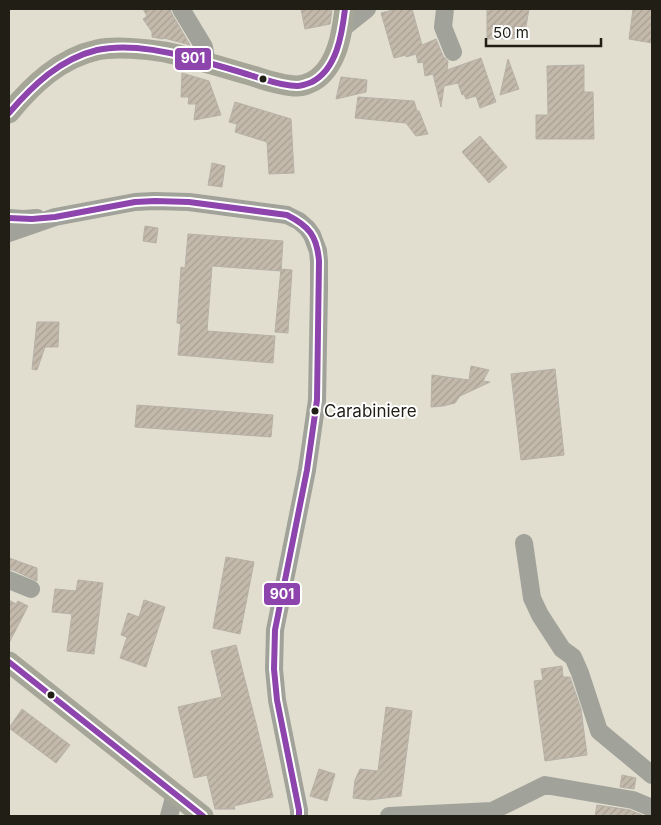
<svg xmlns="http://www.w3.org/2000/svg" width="661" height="825" font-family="Inter,sans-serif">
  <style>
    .building { fill: url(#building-hatch); stroke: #b6b1a7 }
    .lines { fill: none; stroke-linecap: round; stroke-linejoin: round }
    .minor { stroke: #a1a39a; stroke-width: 18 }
    .major { stroke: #a5a698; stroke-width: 21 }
    .bus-1-casing { stroke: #fff; stroke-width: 10 }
    .bus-1 { stroke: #8e44ad; stroke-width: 6 }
    .bus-dot { fill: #201e15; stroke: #fff; stroke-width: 2 }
    .labels { text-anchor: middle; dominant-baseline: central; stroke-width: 4; stroke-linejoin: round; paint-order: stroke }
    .bus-label { font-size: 17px; fill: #201e15; stroke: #fff; text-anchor: start }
    .line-badge { stroke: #fff; stroke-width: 2 }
    .badge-label { font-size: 14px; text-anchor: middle; font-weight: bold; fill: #fff }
  </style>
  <defs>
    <pattern id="building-hatch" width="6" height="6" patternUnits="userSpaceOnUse" patternTransform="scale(1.25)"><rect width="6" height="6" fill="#c4baac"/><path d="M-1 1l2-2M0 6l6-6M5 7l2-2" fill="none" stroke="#a89f93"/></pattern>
  </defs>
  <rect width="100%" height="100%" fill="#e1ddcf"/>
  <path class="building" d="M143 9H170L172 14 190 45 164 38 163 39 152 37V32L143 19 147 16Z
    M301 9H332L330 24 305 29Z
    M397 9H412L422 45 436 39 443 56 448 61 447 70 481 58 496 102 480 108 476 96 466 99 464 94 462 95 458 83 444 86 441 107 433 74 425 76 423 62 418 63 416 54 406 57V55L394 58 381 13Z
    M487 9H529L524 38 487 39Z
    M633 9H652V43L629 39Z
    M508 59 519 89 500 95Z
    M584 65V92H593L594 139H536V115H548L547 66Z
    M182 73 209 81 221 115 194 120 196 104H188L189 97H181Z
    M341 77 367 80 366 92 336 99Z
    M358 97 414 101 417 111H419L428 134 416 136 406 123 355 118Z
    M235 102 291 119 294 173 269 174 267 142 235 132 237 124 229 122Z
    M480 136 507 167 489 183 462 152Z
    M212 163 225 166 222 187 208 185Z
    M145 226 158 228 156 243 143 241Z
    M188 234 283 241 281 271 212 266 207 331 275 336 273 363 178 355 181 324 177 323 181 267 185 268Z
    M281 269 292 270 288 333 275 332Z
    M37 322H59L58 347H45L37 370 32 369Z
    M471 366 489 370 483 381 490 382 460 396 455 403 443 406 431 407 432 375 469 380Z
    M555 369 564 455 521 460 511 374Z
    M137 405 273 415 271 437 135 427Z
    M226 557 254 562 240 634 213 628Z
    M9 558 37 568V581L13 570H9Z
    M78 580 103 583 94 654 67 651 72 614 52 612 55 589 76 591Z
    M9 600 16 604 18 601 28 606 9 643Z
    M144 600 165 607 146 667 120 658 127 637 121 635 128 613 139 617Z
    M236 645 257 727 273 797 234 806 235 809H215L207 775 194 778 178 707 222 697 211 651Z
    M562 666 563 677H570L581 709 587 755 545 761 534 681 543 680 541 669Z
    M386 707 412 711 401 796 369 800 353 798 355 780 360 769 378 771Z
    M22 709 70 745 56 763 9 728Z
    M319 769 335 774 327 801 310 796Z
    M622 775 636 778 634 789 620 787Z
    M597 805 630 810 644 816H595Z"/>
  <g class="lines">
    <path class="minor" d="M181 9 204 47 207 64
      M445 9 443 27 453 52
      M343 28 367 9
      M9 218 23 219 37 218
      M9 233 55 217 135 202 154 201 189 202 287 215 299 221 307 228 312 235 318 251 319 261V290L317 400 307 470 275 630 274 669 277 700 299 810V816
      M524 543 532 598 540 615 562 649 573 657 580 673 599 731 652 775
      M9 580 31 589
      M169 816 175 794
      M389 816 492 811 545 785 633 800 652 808"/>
    <path class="major" d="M9 113C32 85 60 58 97 50 114 46 147 49 165 52 194 58 224 68 253 76 265 80 284 86 297 86 304 86 313 82 318 78 338 62 342 32 345 9
      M9 662 203 816"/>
    <g class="bus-1-casing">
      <path id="bus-1" d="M9 113C33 85 60 59 97 50 124 44 160 50 187 57 209 63 231 69 253 76 267 80 282 86 297 86 302 86 307 84 312 82 337 69 342 34 345 9
        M9 218 32 219 55 217 135 202 155 201 189 202 287 215C309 226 317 236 319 261L317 400 307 470 275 630 274 669 277 700 299 810V816
        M9 662 203 816"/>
    </g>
    <use href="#bus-1" class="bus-1"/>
  </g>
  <g class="bus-dot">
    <circle cx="263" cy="79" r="4.5"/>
    <circle cx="315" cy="411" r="4.5"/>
    <circle cx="51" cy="695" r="4.5"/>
  </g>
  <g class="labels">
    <g class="bus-label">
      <text x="324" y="411">Carabiniere</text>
    </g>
  </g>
  <g class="line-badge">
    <rect x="174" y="47" width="38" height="24" rx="5" fill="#8e44ad"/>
    <rect x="263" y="582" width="38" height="24" rx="5" fill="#8e44ad"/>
  </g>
  <g class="badge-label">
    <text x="193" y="63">901</text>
    <text x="282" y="599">901</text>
  </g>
  <rect width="661" height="825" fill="none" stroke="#201e15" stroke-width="20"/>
  <path d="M486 38v8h115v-8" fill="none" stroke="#201e15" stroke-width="2.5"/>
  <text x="493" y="38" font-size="15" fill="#201e15" stroke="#ffffff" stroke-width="4" paint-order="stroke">50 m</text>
</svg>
